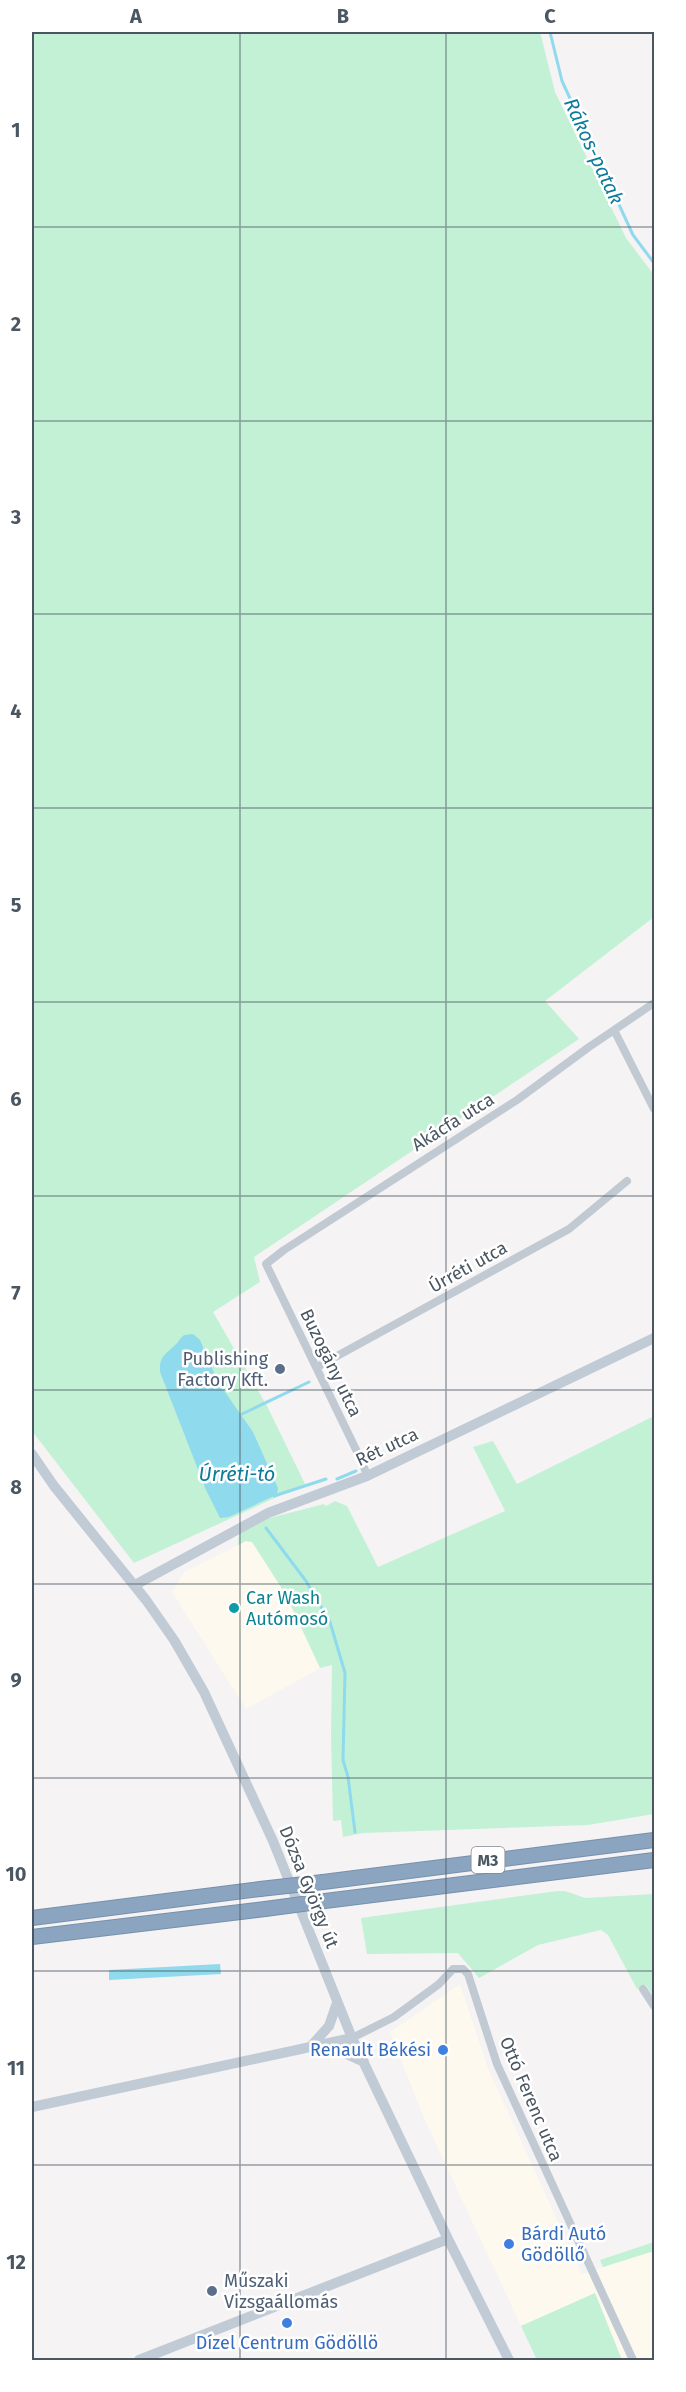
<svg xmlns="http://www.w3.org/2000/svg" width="686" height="2392" font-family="'Fira Sans',sans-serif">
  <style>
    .commercial { fill: #fdf9ef }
    .green { fill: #c3f1d5 }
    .water { fill: #90daee }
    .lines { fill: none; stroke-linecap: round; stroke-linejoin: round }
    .stream { stroke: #90daee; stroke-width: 3 }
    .highway-casing { stroke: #7690ad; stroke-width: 16 }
    .street { stroke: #c1cad2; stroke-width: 8 }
    .secondary { stroke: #c1cbd6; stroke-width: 10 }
    .highway { stroke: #8ba5c1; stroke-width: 14 }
    .highway-bridge-casing { stroke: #7690ad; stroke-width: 16; stroke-linecap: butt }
    .highway-bridge { stroke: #8ba5c1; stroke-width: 14 }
    .grid { fill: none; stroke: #4a5661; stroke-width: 1.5; stroke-opacity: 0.55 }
    .service-dot { fill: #5c6f8a; stroke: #fff; stroke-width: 2 }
    .culture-dot { fill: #0f9aa8; stroke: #fff; stroke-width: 2 }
    .shop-dot { fill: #3f7fe0; stroke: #fff; stroke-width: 2 }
    .labels { text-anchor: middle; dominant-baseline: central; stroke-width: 5; stroke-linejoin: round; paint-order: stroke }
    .shield { fill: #fff; stroke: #808990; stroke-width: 1.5 }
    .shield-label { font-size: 16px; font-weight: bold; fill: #4a5661 }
    .street-label { font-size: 18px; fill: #4a5661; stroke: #fff }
    .service-label { font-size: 18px; fill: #4e5e75; stroke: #fff; text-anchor: end }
    .culture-label { font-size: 18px; fill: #0d838f; stroke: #fff; text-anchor: start }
    .shop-label { font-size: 18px; fill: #366cbe; stroke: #fff; text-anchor: end }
    .water-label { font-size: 20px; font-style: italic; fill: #0c7c9b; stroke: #fff }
    .neatline { fill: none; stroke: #4a5661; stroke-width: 2 }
    .grid-label { font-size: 20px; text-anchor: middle; font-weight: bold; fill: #4a5661 }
  </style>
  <rect width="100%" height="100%" fill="#f5f3f3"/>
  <path class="commercial" d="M246 1541 252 1542 286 1595 320 1668 246 1709 172 1592 184 1572Z
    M460 1984 489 2071 582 2274 654 2251V2360H622L595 2293 521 2326 424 2118 390 2032Z"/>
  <path class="green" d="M32 32H540L555 92 626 238 654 275V917L545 1001 579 1039 254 1257 260 1282 213 1312 267 1406 306 1486 292 1490 134 1563 32 1431Z
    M654 1416V1814L588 1825 363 1833 343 1837 341 1820 333 1821 331 1735 332 1665 320 1668 286 1595 252 1542 246 1541 238 1545 239 1534 266 1519 324 1504 326 1506 335 1501 347 1506 378 1567 505 1511 473 1447 493 1441 517 1484Z
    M557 1891H565L585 1898 654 1894V1998L646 1985 637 1989 608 1935 601 1930 538 1945 479 1978 458 1953 367 1954 361 1918Z
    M654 2242V2251L603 2267 600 2260Z
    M595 2293 622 2360H537L521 2326Z"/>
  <path class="water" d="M193 1334 200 1340 218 1382 253 1432 278 1488 277 1494 274 1496 229 1517 220 1518 206 1490 160 1372C159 1358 164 1355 174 1346 178 1343 180 1338 184 1335Z
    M220 1964 221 1974 109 1980V1970Z"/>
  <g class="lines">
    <path class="stream" d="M550 32 562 81 633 235 654 263
      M242 1414 309 1382
      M337 1479 356 1471
      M274 1496 326 1479
      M266 1528 306 1581 330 1622 345 1673 343 1760 348 1777 355 1832"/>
    <g class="highway-casing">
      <path id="highway" d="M323 1882 654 1840
        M325 1901 654 1860
        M32 1918 260 1889
        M32 1937 265 1909"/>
    </g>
    <path class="street" d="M615 1032 654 1109
      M317 1367 569 1229 627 1181
      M367 1476 363 1464 266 1264 284 1250 517 1100 589 1047 654 1003
      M643 1989 654 2006
      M352 2038 394 2017 439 1984 453 1969H463L468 1974 497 2064 633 2360"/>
    <path class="secondary" d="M32 1454 54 1486 146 1600 174 1640 204 1692 273 1841 352 2038 448 2239 509 2360
      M135 1585 268 1513 367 1476 654 1338
      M312 2045 329 2026 337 2003
      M318 2046 340 2051 364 2062
      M32 2107 352 2038
      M139 2360 448 2239"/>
    <use href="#highway" class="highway"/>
    <g class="highway-bridge-casing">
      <path id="highway-bridge" d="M260 1889 323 1882
        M265 1909 325 1901"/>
    </g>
    <use href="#highway-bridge" class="highway-bridge"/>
  </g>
  <path class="grid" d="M240 32V2360M446 32V2360M32 227H654M32 421H654M32 614H654M32 808H654M32 1002H654M32 1196H654M32 1390H654M32 1584H654M32 1778H654M32 1971H654M32 2165H654"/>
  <g class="service-dot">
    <circle cx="280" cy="1369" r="6"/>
    <circle cx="212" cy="2291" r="6"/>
  </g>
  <circle class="culture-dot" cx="234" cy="1608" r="6"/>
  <g class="shop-dot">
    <circle cx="443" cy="2050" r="6"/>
    <circle cx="509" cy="2244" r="6"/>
    <circle cx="287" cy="2323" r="6"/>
  </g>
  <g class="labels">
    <rect class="shield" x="471.5" y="1847" width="33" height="26" rx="4.5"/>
    <g class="shield-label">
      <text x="488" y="1860">M3</text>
    </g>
    <g class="street-label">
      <text transform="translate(453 1122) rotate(-32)">Akácfa utca</text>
      <text transform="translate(468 1267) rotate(-29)">Úrréti utca</text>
      <text transform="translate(331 1363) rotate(64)">Buzogány utca</text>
      <text transform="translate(387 1447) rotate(-25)">Rét utca</text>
      <text transform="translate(309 1887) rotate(68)">Dózsa György út</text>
      <text transform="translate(531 2099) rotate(67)">Ottó Ferenc utca</text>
    </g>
    <g class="service-label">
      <text x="268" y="1359">Publishing<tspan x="268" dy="21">Factory Kft.</tspan></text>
      <text x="224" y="2281" text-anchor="start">Műszaki<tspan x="224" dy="21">Vizsgaállomás</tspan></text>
    </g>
    <g class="culture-label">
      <text x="246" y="1598">Car Wash<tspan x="246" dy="21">Autómosó</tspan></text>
    </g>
    <g class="shop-label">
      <text x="431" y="2050">Renault Békési</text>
      <text x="521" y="2234" text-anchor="start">Bárdi Autó<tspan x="521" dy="21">Gödöllő</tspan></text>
      <text x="287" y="2343" text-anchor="middle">Dízel Centrum Gödöllö</text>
    </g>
    <g class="water-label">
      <text transform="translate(594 151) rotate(65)">Rákos-patak</text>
      <text x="237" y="1474">Úrréti-tó</text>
    </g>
  </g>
  <rect width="686" height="2392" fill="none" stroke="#ffffff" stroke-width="66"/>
  <rect x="33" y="33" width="620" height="2326" class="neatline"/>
  <g class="grid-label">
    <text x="136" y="23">A</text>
    <text x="343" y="23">B</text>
    <text x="550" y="23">C</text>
    <text x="16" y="137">1</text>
    <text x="16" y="331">2</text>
    <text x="16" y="524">3</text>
    <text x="16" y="718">4</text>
    <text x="16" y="912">5</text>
    <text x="16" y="1106">6</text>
    <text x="16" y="1300">7</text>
    <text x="16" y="1494">8</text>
    <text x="16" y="1687">9</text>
    <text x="16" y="1881">10</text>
    <text x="16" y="2075">11</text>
    <text x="16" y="2269">12</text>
  </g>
</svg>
